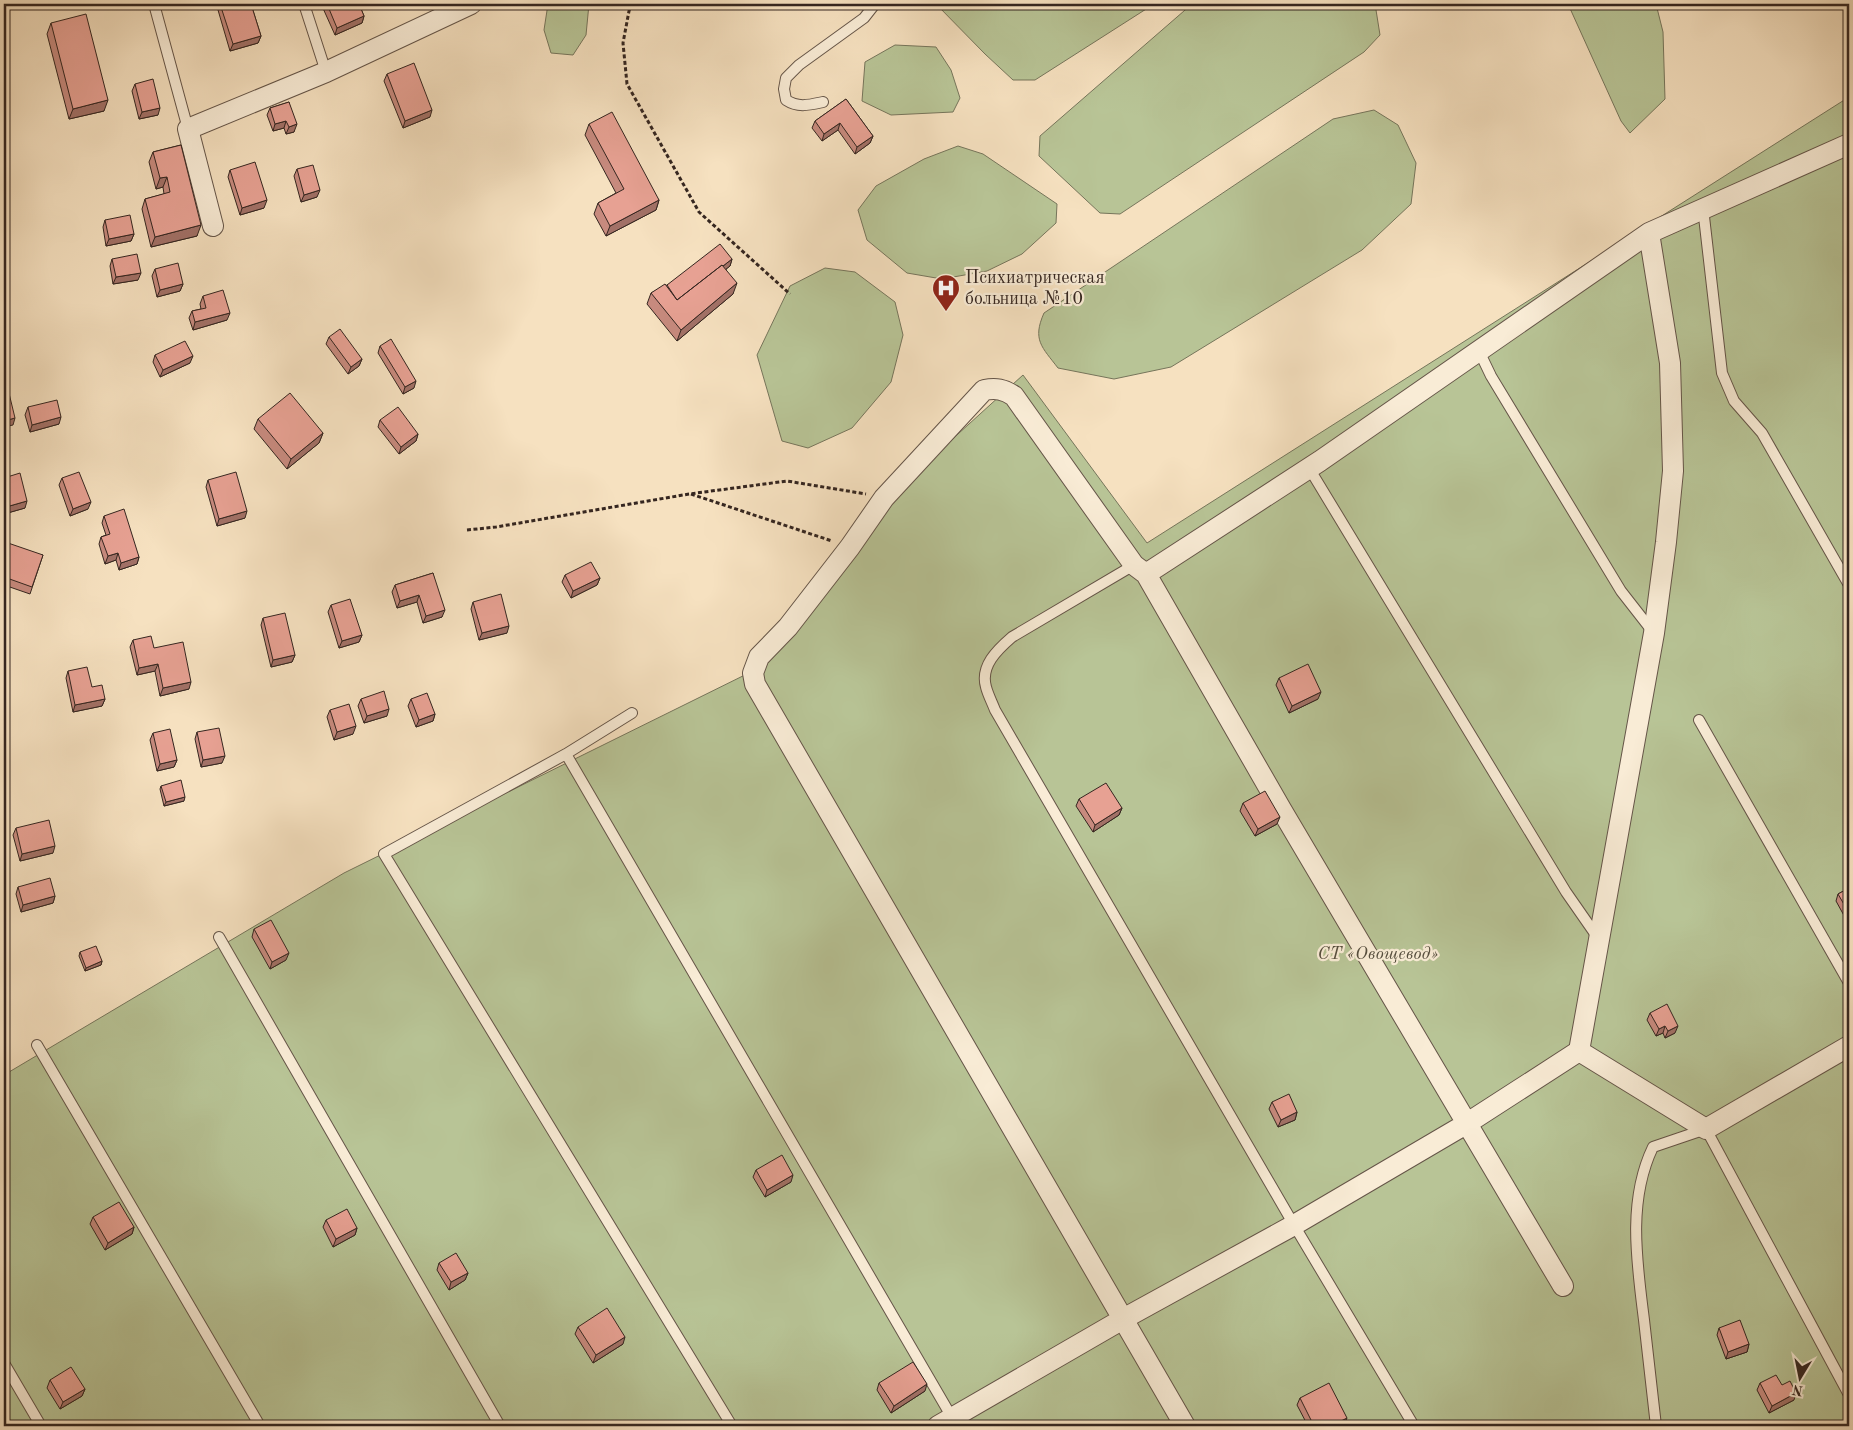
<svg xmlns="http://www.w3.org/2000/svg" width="1853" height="1430" font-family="'Old Standard TT',serif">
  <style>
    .green { fill: #b8c496; stroke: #76755b }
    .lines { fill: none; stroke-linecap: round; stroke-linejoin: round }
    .service-casing { stroke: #655548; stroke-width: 12 }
    .minor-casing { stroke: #655548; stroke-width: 22 }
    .path { stroke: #352620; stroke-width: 3; stroke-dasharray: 4 2.5; stroke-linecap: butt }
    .service { stroke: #f9ecd6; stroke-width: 10 }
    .minor { stroke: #f9ecd6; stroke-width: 20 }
    .wall { fill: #c78a7e; stroke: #352620 }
    .shaded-wall { fill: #a27167; stroke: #352620 }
    .building { fill: #e7a193; stroke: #352620 }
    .labels { text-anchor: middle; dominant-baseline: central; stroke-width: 4.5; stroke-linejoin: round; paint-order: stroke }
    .poi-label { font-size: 18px; fill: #352620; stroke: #f9ecd6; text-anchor: start }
    .park-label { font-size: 18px; font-style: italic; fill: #564e3e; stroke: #f9ecd6 }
  </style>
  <rect width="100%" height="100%" fill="#f6e1c0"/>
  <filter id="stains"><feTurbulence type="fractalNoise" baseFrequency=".004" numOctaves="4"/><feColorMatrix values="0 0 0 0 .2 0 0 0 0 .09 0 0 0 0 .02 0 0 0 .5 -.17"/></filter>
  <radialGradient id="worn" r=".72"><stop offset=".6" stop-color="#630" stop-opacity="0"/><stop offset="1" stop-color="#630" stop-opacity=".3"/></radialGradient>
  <path class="green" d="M548 4H589L586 35 573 55 551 53 544 30Z
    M936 4H1154L1035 80H1013L985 54Z
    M1192 4H1372L1376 10 1380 35 1364 52 1120 214 1100 213 1039 156 1040 136Z
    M1568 4H1656L1663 32 1665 99 1630 133 1621 121Z
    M895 45 936 47 951 70 960 98 953 112 891 115 862 101 865 62Z
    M1849 97V1426H4V1075L344 873 761 667 904 483 1023 375 1147 543Z
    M1374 110 1398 125 1416 163 1411 204 1362 250 1171 367 1114 379 1058 368C1042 347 1032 340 1044 313L1333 119Z
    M958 146 983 154 1057 204 1056 223 1022 254 987 271 942 279 907 273 867 240 858 210 876 186 924 159Z
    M825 268 855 272 895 302 903 335 891 382 852 428 808 448 782 441 757 355 790 286Z"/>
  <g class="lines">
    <g class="service-casing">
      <path id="service" d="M154 4 188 129
        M304 4 326 72
        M823 102C809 105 798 108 786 100L784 89 786 78 799 65 864 18 875 4
        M1703 208 1722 373 1734 401 1762 433 1849 585
        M1479 351 1491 376 1621 591 1653 632
        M1309 468 1566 892 1598 938
        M1134 565 1012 637C997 650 980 666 986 687 988 695 992 702 995 710L1294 1225 1414 1426
        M632 713 566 754 384 854 732 1426
        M1699 720 1849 983
        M566 754 954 1421
        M219 937 500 1426
        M37 1045 260 1426
        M4 1363 41 1426
        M1656 1426C1652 1391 1648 1355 1644 1320 1637 1263 1627 1201 1653 1147L1706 1129 1849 1395"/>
    </g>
    <g class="minor-casing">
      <path id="minor" d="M213 226 188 129 326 72 471 4
        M1146 574 1320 461 1649 233 1849 144
        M1579 1051 1654 633 1666 542 1673 471 1670 363 1649 233
        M938 1426 1123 1319 1294 1225 1466 1124 1579 1051 1706 1129 1849 1046
        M1185 1426 755 684 753 673 759 657 788 627 850 547 884 498 984 390C996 388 1004 389 1014 396L1134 565 1146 574 1281 809 1563 1286"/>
    </g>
    <path class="path" d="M633 4 629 11 623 43 627 84 699 212 790 294
      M691 494 832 541
      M467 530 496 527 689 494 787 481 866 494"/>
    <use href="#service" class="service"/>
    <use href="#minor" class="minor"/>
  </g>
  <path class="wall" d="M220 4H251L261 36 258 43 230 51 218 10Z
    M323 4H359L364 16 362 23 335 35 322 6Z
    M51 23 104 111 69 119 47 34Z
    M387 74 430 117 403 128 384 81Z
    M135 84 158 115 139 119 132 91Z
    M846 99 873 136 870 143 855 154 838 130 822 141 812 128 815 121Z
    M289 102 294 132 286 134 284 128 273 131 267 115 270 108Z
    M589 124 659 200 656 210 606 236 594 214 598 203 616 193 585 135Z
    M181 145 197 236 151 247 142 209 145 199 164 194 163 187 156 189 149 162 153 152Z
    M297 169 317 197 301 202 294 176Z
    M230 170 264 208 240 215 228 177Z
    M105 220 134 234 131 241 106 246 103 227Z
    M112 259 138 280 113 284 110 266Z
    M732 259 730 266 726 269 733 294 677 341 647 304 651 293 667 285Z
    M155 269 183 284 180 291 157 297 152 276Z
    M203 296 227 320 193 330 189 318 192 311 201 309 200 304Z
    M329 337 362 359 359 366 348 374 326 344Z
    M380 346 414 388 403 394 378 353Z
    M155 355 190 363 160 377 153 362Z
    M28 407 59 424 30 432 25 415Z
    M258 419 323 433 319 443 287 469 254 429Z
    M380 420 418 434 416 441 399 454 378 427Z
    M4 478 25 508 4 514Z
    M62 478 88 509 70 516 59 485Z
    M208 480 245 518 217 526 206 487Z
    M104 516 139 557 137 564 119 570 116 560 105 564 99 544 101 537 106 535 102 523Z
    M4 555H43L30 594 4 585Z
    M433 573 442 617 423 623 417 602 397 608 392 592 395 585Z
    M565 575 600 578 597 585 571 598 562 582Z
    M473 602 507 633 479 640 471 609Z
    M331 605 362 635 359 642 339 648 328 612Z
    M263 618 295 655 292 662 271 667 261 625Z
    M133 640 154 648 189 689 160 696 155 671 137 675 130 647Z
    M68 671 92 687 105 699 102 706 73 712 66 678Z
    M1279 678 1318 699 1289 713 1276 685Z
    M361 699 387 716 364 723 358 706Z
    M411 699 435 714 433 721 416 727 408 706Z
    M330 710 353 734 334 740 327 717Z
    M197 732 222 763 201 767 195 739Z
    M153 733 177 760 174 767 157 771 150 740Z
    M161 786 184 801 164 806 160 789Z
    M1079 799 1122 808 1119 815 1093 832 1076 806Z
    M1243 803 1277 824 1255 836 1240 811Z
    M16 828 53 853 20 861 13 835Z
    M18 887 55 896 53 903 21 912 16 894Z
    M1849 888V920L1847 921 1836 901 1838 894Z
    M254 929 286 960 270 969 252 937Z
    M80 952 102 961 101 965 85 971 79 956Z
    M1650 1013 1675 1033 1665 1038 1663 1033 1656 1036 1647 1020Z
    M1272 1102 1297 1112 1295 1120 1278 1127 1269 1109Z
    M1849 1151V1162L1847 1158Z
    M756 1170 791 1182 765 1197 753 1177Z
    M93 1217 134 1227 132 1234 105 1250 90 1224Z
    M326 1220 357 1228 355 1235 333 1247 323 1227Z
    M439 1263 468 1273 465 1280 449 1290 437 1270Z
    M578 1327 623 1344 593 1363 575 1334Z
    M1719 1328 1749 1344 1747 1352 1726 1359 1717 1335Z
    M50 1380 85 1389 82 1396 60 1409 47 1388Z
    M879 1383 925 1391 891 1413 877 1390Z
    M1760 1383 1794 1400 1769 1413 1757 1390Z
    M1300 1398 1344 1425 1342 1426H1308L1297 1405Z"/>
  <path class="shaded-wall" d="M364 16 362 23 335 35 337 28Z
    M261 36 258 43 230 51 233 44Z
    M108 100 104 111 69 119 73 109Z
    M160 108 158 115 139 119 142 112Z
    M432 110 430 117 403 128 405 121Z
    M286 121 284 128 273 131 275 124Z
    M840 123 838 130 822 141 824 134Z
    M297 124 294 132 286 134 289 127Z
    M873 136 870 143 855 154 857 147Z
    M167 177 163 187 156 189 160 178Z
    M320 190 317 197 301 202 304 195Z
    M267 200 264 208 240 215 242 208Z
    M659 200 656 210 606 236 610 226Z
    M201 225 197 236 151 247 155 237Z
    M134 234 131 241 106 246 109 239Z
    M732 259 730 266 674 310 676 303Z
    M141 273 138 280 113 284 116 277Z
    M737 283 733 294 677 341 681 330Z
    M183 284 180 291 157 297 160 290Z
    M230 313 227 320 193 330 195 322Z
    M193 356 190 363 160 377 163 370Z
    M362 359 359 366 348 374 351 367Z
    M416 381 414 388 403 394 405 387Z
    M61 417 59 424 30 432 32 425Z
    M15 418 13 425 4 427V421Z
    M323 433 319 443 287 469 291 459Z
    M418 434 416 441 399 454 401 447Z
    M27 501 25 508 4 514 6 507Z
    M91 502 88 509 70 516 73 509Z
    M247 511 245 518 217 526 219 519Z
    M118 553 116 560 105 564 108 556Z
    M139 557 137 564 119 570 121 563Z
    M600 578 597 585 571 598 573 591Z
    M419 595 417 602 397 608 400 601Z
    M445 610 442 617 423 623 426 616Z
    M509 626 507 633 479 640 482 633Z
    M362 635 359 642 339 648 342 641Z
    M295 655 292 662 271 667 273 660Z
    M158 664 155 671 137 675 139 668Z
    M191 682 189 689 160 696 163 688Z
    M1321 692 1318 699 1289 713 1292 706Z
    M105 699 102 706 73 712 75 705Z
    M389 709 387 716 364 723 367 716Z
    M435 714 433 721 416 727 419 720Z
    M356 726 353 734 334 740 337 732Z
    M225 756 222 763 201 767 203 760Z
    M177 760 174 767 157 771 160 764Z
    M185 797 184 801 164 806 166 802Z
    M1122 808 1119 815 1093 832 1095 825Z
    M1280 817 1277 824 1255 836 1258 829Z
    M55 846 53 853 20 861 22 854Z
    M55 896 53 903 21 912 23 905Z
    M289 953 286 960 270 969 272 962Z
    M102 961 101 965 85 971 86 968Z
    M1665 1026 1663 1033 1656 1036 1659 1029Z
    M1678 1026 1675 1033 1665 1038 1668 1031Z
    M1297 1112 1295 1120 1278 1127 1281 1120Z
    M793 1175 791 1182 765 1197 767 1190Z
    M134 1227 132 1234 105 1250 108 1243Z
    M357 1228 355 1235 333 1247 336 1239Z
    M468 1273 465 1280 449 1290 451 1282Z
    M625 1337 623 1344 593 1363 596 1355Z
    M1749 1344 1747 1352 1726 1359 1728 1352Z
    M927 1384 925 1391 891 1413 894 1406Z
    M85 1389 82 1396 60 1409 63 1402Z
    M1796 1393 1794 1400 1769 1413 1772 1406Z
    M1347 1418 1344 1425 1342 1426H1331Z"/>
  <path class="building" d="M220 4H251L261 36 233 44Z
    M327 4H359L364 16 337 28Z
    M86 14 108 100 73 109 51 23Z
    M414 63 432 110 405 121 387 74Z
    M153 79 160 108 142 112 135 84Z
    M846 99 873 136 857 147 840 123 824 134 815 121Z
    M289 102 297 124 289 127 286 121 275 124 270 108Z
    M612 112 659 200 610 226 598 203 624 189 589 124Z
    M181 145 201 225 155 237 145 199 170 192 167 177 160 178 153 152Z
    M255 162 267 200 242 208 230 170Z
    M313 165 320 190 304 195 297 169Z
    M130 215 134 234 109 239 105 220Z
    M720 244 732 259 723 266 722 265 677 300 667 285Z
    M137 254 141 273 116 277 112 259Z
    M178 263 183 284 160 290 155 269Z
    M722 265 737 283 681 330 651 293 665 284 677 300Z
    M223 290 230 313 195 322 192 311 206 308 203 296Z
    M340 329 362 359 351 367 329 337Z
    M391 339 416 381 405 387 380 346Z
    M185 341 193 356 163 370 155 355Z
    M7 385 15 418 4 421V386Z
    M290 393 323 433 291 459 258 419Z
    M57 400 61 417 32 425 28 407Z
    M398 407 418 434 401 447 380 420Z
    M79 472 91 502 73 509 62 478Z
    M236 472 247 511 219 519 208 480Z
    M20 473 27 501 6 507 4 500V478Z
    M124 509 139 557 121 563 118 553 108 556 101 537 110 534 104 516Z
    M8 543 43 555 32 587 4 577V556Z
    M591 562 600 578 573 591 565 575Z
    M433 573 445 610 426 616 419 595 400 601 395 585Z
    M501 594 509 626 482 633 473 602Z
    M350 599 362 635 342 641 331 605Z
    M285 613 295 655 273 660 263 618Z
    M151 636 154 648 183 642 191 682 163 688 158 664 139 668 133 640Z
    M1308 664 1321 692 1292 706 1279 678Z
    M87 667 92 687 102 685 105 699 75 705 68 671Z
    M384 691 389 709 367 716 361 699Z
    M427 693 435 714 419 720 411 699Z
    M349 704 356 726 337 732 330 710Z
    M219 728 225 756 203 760 197 732Z
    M170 729 177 760 160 764 153 733Z
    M181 780 185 797 166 802 161 786Z
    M1106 783 1122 808 1095 825 1079 799Z
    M1265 791 1280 817 1258 829 1243 803Z
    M49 820 55 846 22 854 16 828Z
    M50 878 55 896 23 905 18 887Z
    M1849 888V913L1838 894Z
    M271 920 289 953 272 962 254 929Z
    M96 946 102 961 86 968 80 952Z
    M1667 1004 1678 1026 1668 1031 1665 1026 1659 1029 1650 1013Z
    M1289 1094 1297 1112 1281 1120 1272 1102Z
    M782 1155 793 1175 767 1190 756 1170Z
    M119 1202 134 1227 108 1243 93 1217Z
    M347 1209 357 1228 336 1239 326 1220Z
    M456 1253 468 1273 451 1282 439 1263Z
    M607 1308 625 1337 596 1355 578 1327Z
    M1740 1320 1749 1344 1728 1352 1719 1328Z
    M913 1362 927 1384 894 1406 879 1383Z
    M71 1367 85 1389 63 1402 50 1380Z
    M1776 1375 1782 1385 1790 1381 1796 1393 1772 1406 1760 1383Z
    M1329 1383 1347 1418 1331 1426H1314L1300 1398Z"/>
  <defs>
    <g id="hospital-pin" transform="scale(1.4375)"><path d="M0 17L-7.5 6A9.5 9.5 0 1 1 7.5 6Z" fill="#8f2418" stroke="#f9ecd6"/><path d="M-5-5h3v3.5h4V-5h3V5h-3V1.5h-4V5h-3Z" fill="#fff"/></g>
  </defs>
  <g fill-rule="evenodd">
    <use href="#hospital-pin" x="946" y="288"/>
  </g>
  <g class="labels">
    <g class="poi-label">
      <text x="965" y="278">Психиатрическая<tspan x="965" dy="21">больница №10</tspan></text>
    </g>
    <g class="park-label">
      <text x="1378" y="954">СТ «Овощевод»</text>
    </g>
  </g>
  <rect width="1853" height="1430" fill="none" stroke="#f6e1c0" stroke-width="20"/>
  <rect x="5" y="5" width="1843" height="1420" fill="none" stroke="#352620" stroke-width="2.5"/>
  <rect x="10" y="10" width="1833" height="1410" fill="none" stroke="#352620"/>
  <g transform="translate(1800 1378) rotate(190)" stroke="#f9ecd6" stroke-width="4" paint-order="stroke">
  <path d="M0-4L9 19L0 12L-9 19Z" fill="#352620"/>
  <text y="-8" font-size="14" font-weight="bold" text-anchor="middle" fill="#352620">N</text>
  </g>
  <rect width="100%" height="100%" filter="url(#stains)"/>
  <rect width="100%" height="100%" fill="url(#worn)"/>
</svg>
